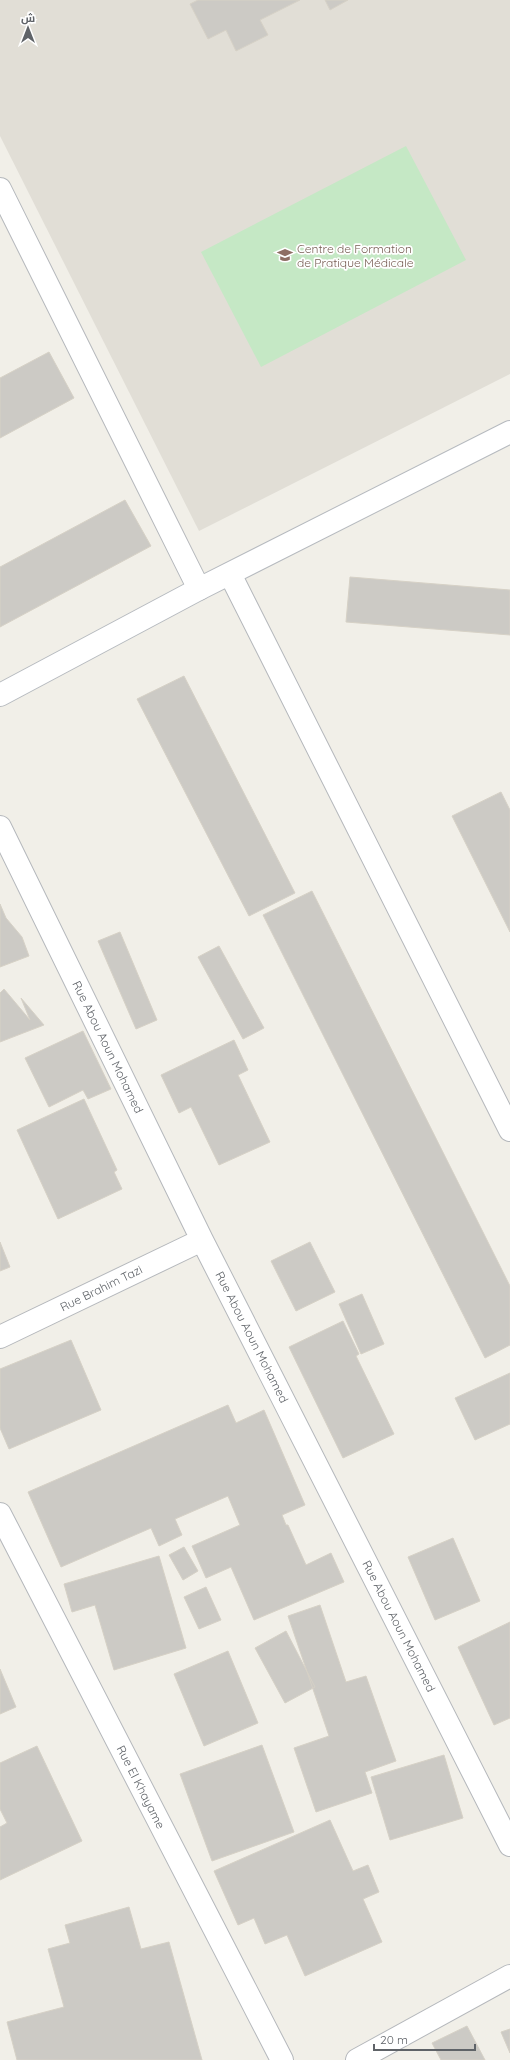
<svg xmlns="http://www.w3.org/2000/svg" width="510" height="2060" font-family="Quicksand,Cairo,sans-serif">
  <style>
    .education { fill: #e1ded6 }
    .garden { fill: #c5e8c5 }
    .building { fill: #cccac5; stroke: #d6d1c6 }
    .lines { fill: none; stroke-linecap: round; stroke-linejoin: round }
    .street-casing { stroke: #b5b8bc; stroke-width: 24 }
    .secondary-casing { stroke: #b6babf; stroke-width: 24 }
    .street { stroke: #fff; stroke-width: 22 }
    .secondary { stroke: #fff; stroke-width: 22 }
    .labels { text-anchor: middle; dominant-baseline: central; stroke-width: 3.5; stroke-linejoin: round; paint-order: stroke }
    .education-label { font-size: 12px; fill: #785e54; stroke: #fff; text-anchor: start }
    .street-label { font-size: 12px; fill: #5f6368; stroke: #fff }
  </style>
  <rect width="100%" height="100%" fill="#f1efe8"/>
  <path class="education" d="M0 0H510V374L199 531 0 136Z"/>
  <path class="garden" d="M406 146 466 260 261 367 201 252Z"/>
  <path class="building" d="M198 0H300L260 20 268 35 236 51 226 30 208 39 190 4Z
    M325 0H348L330 10Z
    M49 352 74 398 0 438V378Z
    M125 500 151 546 0 627V567Z
    M350 577 510 590V635L346 622Z
    M184 676 295 893 249 916 137 699Z
    M501 792 510 810V932L452 816Z
    M312 891 510 1286V1345L485 1358 263 915Z
    M0 904 6 918 22 937 29 956 0 967Z
    M120 932 157 1020 136 1029 98 941Z
    M219 946 264 1028 243 1039 198 957Z
    M4 989 30 1020 21 998 44 1025 0 1042V993Z
    M83 1031 111 1089 88 1099 83 1090 49 1107 25 1058Z
    M234 1040 248 1070 238 1075 270 1142 219 1165 191 1107 179 1113 161 1075Z
    M84 1099 117 1170 114 1172 122 1189 58 1219 17 1130Z
    M0 1242 10 1267 0 1271Z
    M310 1242 335 1292 296 1311 271 1261Z
    M362 1294 384 1344 361 1354 339 1304Z
    M343 1321 359 1354 356 1356 394 1434 343 1458 289 1347Z
    M71 1340 101 1410 9 1449 0 1428V1369Z
    M510 1373V1424L475 1440 455 1398Z
    M228 1405 236 1423 264 1410 305 1505 282 1515 286 1525H288L306 1565 331 1553 344 1582 254 1620 231 1567 206 1578 192 1546 240 1525 228 1496 175 1519 182 1535 159 1546 151 1528 61 1567 28 1492Z
    M453 1538 480 1601 435 1620 408 1557Z
    M184 1547 198 1571 183 1580 169 1555Z
    M159 1556 186 1648 114 1670 95 1605 72 1612 64 1584Z
    M206 1587 221 1620 199 1629 184 1597Z
    M320 1605 346 1682 366 1676 396 1761 365 1772 372 1793 316 1812 294 1748 329 1736 288 1616Z
    M510 1622V1718L494 1725 458 1647Z
    M286 1631 315 1687 285 1703 255 1648Z
    M228 1651 258 1723 204 1746 174 1674Z
    M0 1669 16 1707 0 1714Z
    M262 1745 294 1832 212 1861 180 1774Z
    M37 1746 82 1841 0 1880V1827L7 1823 0 1809V1763Z
    M444 1755 463 1818 390 1840 371 1777Z
    M330 1820 353 1871 368 1865 379 1892 363 1899 382 1942 305 1976 287 1935 265 1944 254 1918 238 1925 214 1871Z
    M129 1907 141 1949 169 1942 202 2060H17L7 2022 64 2007 48 1949 70 1943 65 1925Z
    M467 2026 485 2060H441L432 2043Z
    M510 2029V2053L501 2032Z"/>
  <g class="lines">
    <g class="street-casing">
      <path id="street" d="M0 189 199 589
        M230 574 510 1130
        M0 827 202 1240 510 1845
        M0 1337 202 1240
        M0 1514 282 2060
        M357 2060 510 1976"/>
    </g>
    <g class="secondary-casing">
      <path id="secondary" d="M0 695 199 589 510 432"/>
    </g>
    <use href="#street" class="street"/>
    <use href="#secondary" class="secondary"/>
  </g>
  <defs>
    <g id="university-bare" transform="scale(1.2)"><path d="M0-5L7-2L0 1L-7-2ZM-4 1L0 2.5L4 1V4Q0 6-4 4Z" fill="#8d6e63" stroke="#fff" stroke-width="2.5" paint-order="stroke"/></g>
  </defs>
  <g fill-rule="evenodd">
    <use href="#university-bare" x="285" y="255"/>
  </g>
  <g class="labels">
    <g class="education-label">
      <text x="297" y="248">Centre de Formation<tspan x="297" dy="14">de Pratique Médicale</tspan></text>
    </g>
    <g class="street-label">
      <text transform="translate(108 1047) rotate(64)">Rue Abou Aoun Mohamed</text>
      <text transform="translate(101 1288) rotate(-26)">Rue Brahim Tazi</text>
      <text transform="translate(252 1337) rotate(63)">Rue Abou Aoun Mohamed</text>
      <text transform="translate(399 1626) rotate(63)">Rue Abou Aoun Mohamed</text>
      <text transform="translate(141 1787) rotate(63)">Rue El Khayame</text>
    </g>
  </g>
  <g transform="translate(28 28)" stroke="#ffffff" stroke-width="3" paint-order="stroke">
  <path d="M0-3L7 15L0 10L-7 15Z" fill="#5f6368"/>
  <text y="-6" font-size="11" font-weight="bold" text-anchor="middle" fill="#5f6368">ش</text>
  </g>
  <path d="M374 2044v6h101v-6" fill="none" stroke="#5f6368" stroke-width="2"/>
  <text x="380" y="2044" font-size="12" fill="#5f6368" stroke="#ffffff" stroke-width="3" paint-order="stroke">20 m</text>
</svg>
